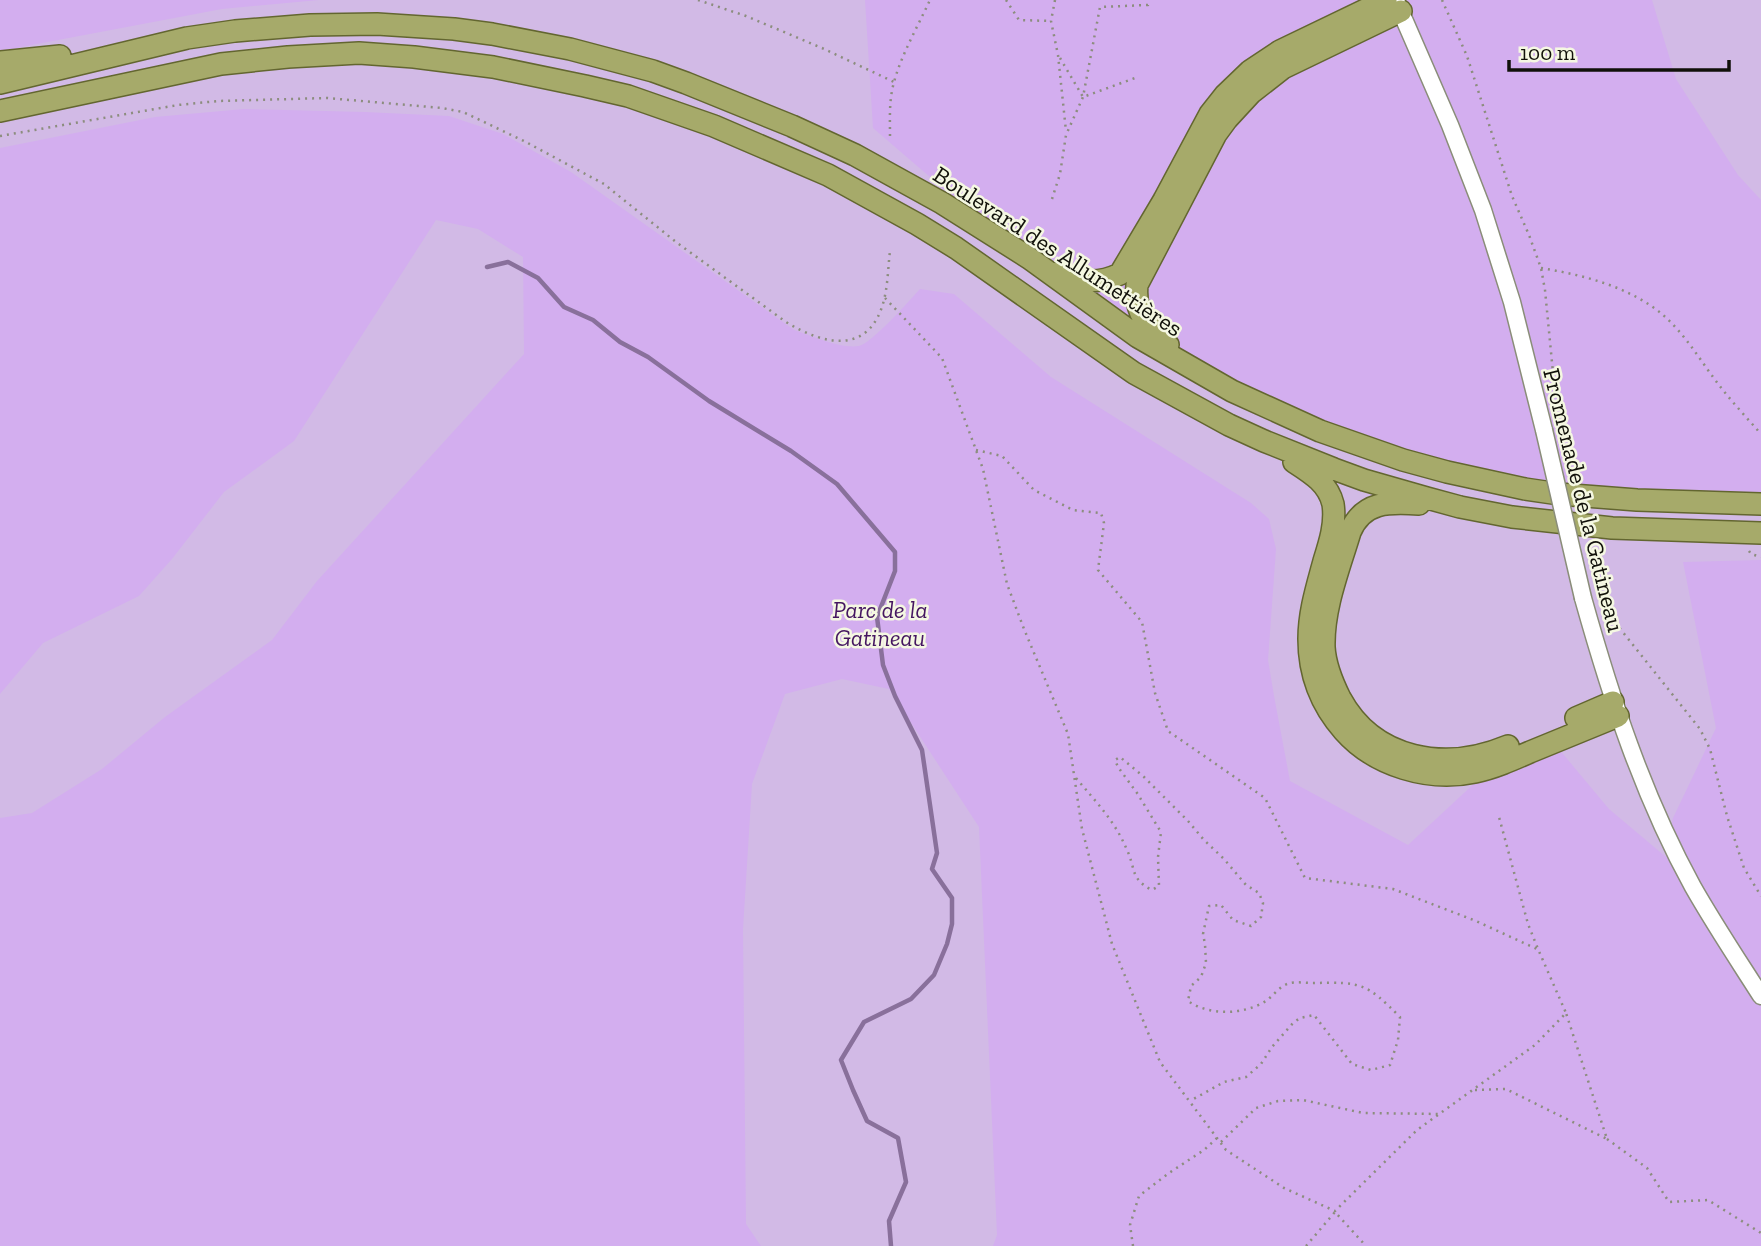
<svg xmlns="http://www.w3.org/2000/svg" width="1761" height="1246" font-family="'Zilla Slab',serif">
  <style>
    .green { fill: #d2bae6 }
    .forest { fill: #d3aeef }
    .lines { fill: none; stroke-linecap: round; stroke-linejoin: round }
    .stream { stroke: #89709b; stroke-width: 4.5 }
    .tertiary-casing { stroke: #8a8d79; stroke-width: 19 }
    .trunk-casing { stroke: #636630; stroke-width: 24 }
    .path { stroke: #8c8d7e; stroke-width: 2.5; stroke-dasharray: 2 5; stroke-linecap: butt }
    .tertiary { stroke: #fff; stroke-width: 16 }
    .trunk { stroke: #a6aa6a; stroke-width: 21 }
    .tertiary-bridge-casing { stroke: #8a8d79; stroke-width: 19; stroke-linecap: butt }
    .tertiary-bridge { stroke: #fff; stroke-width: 16 }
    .labels { text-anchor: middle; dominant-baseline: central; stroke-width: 5; stroke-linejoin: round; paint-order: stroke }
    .street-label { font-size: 24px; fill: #11110a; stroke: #f5f8e2 }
    .park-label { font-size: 24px; font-style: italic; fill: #451661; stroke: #f5f8e2 }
  </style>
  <rect width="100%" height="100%" fill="#f5f8e2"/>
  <path class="green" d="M0 0H1761V1246H0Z"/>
  <path class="forest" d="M0 0H319L222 9 21 47 0 53Z
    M865 0H1652L1676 79 1738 175 1761 200V502L1547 496 1283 412 1171 350 1047 255 952 196 873 128Z
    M244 109 365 112 449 116 503 134 571 172 794 330C812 336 841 349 859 346 872 343 909 301 920 289L954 294 1051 377 1251 503 1269 519 1276 549 1268 660 1274 696 1290 781 1408 845 1478 780 1558 748 1609 809 1666 857 1673 818 1716 728 1683 562 1761 560V1246H993L997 1235 979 827 889 689 842 679 785 694 752 784 743 929 746 1224 761 1246H0V818L32 813 102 769 165 717 272 640 317 581 524 354 523 257 478 229 436 220 294 441 224 492 172 559 139 596 43 643 0 694V148L155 117Z"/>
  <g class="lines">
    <path class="stream" d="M487 267 508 262 538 278 564 307 593 320 620 342 648 357 709 401 791 451 837 484 895 552V571L877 617 883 665 895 696 922 750 937 853 932 869 952 898V924L947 944 934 975 911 999 864 1022 841 1060 853 1090 867 1121 898 1138 906 1182 889 1221 891 1246"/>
    <g class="tertiary-casing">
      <path id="tertiary" d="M1397 3 1450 125 1483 210 1512 302 1544 430
        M1583 598C1611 698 1643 796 1693 887 1714 924 1738 960 1761 996"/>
    </g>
    <g class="trunk-casing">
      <path id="trunk" d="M0 62 60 56
        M0 83 187 38 235 31 310 25 377 24 454 29 492 34 570 49 653 71 686 83 792 126 855 155 942 203 1029 258 1138 337 1232 391 1320 431 1403 460 1447 472 1525 489 1559 494 1637 500 1761 504
        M0 111 221 64 288 57 359 53 414 57 493 67 585 86 628 96 714 126 828 175 917 224 956 248 1134 373 1229 425 1264 441 1334 469 1364 480 1427 498 1460 507 1512 517 1612 528 1761 533
        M1059 273C1080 283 1099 284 1120 274L1164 200 1210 114 1225 95 1250 71 1280 51 1386 0
        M1168 345C1148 327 1134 314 1137 285L1216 134 1227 119 1251 93 1283 68 1401 11
        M1294 462C1311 473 1328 483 1333 504 1336 523 1330 542 1324 561 1317 587 1309 612 1309 639 1309 673 1321 705 1344 731 1375 766 1429 782 1475 772 1494 768 1512 760 1530 752 1559 740 1589 728 1618 716
        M1419 504C1389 502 1363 501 1350 532 1339 569 1323 608 1324 647 1325 665 1332 682 1340 698 1374 761 1446 772 1508 746
        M1576 718 1613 702"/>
    </g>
    <path class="path" d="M698 0 746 16 822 48 894 82
      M1006 0 1019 20 1051 21
      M1055 0 1051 21 1058 55 1066 131
      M1442 0 1467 56 1512 196 1529 235 1541 268 1545 290 1557 414
      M1060 58 1083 97 1135 78
      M0 136 178 105 218 101 327 98 442 108 463 112 524 141 604 184 676 242 786 322C825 346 870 355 884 300 888 284 888 267 890 251
      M890 136C890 119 889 103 893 86 900 57 917 28 930 0
      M1052 199 1060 174 1066 135 1083 97 1100 7 1148 5V0
      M1541 268C1582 275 1623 285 1657 310 1683 330 1699 359 1719 385 1732 402 1747 418 1761 434
      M885 298 942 358 983 469 1007 584 1024 629 1068 734 1082 829 1112 944 1160 1062 1226 1150 1284 1188 1335 1211 1417 1130 1535 1045 1566 1013 1538 949 1528 924 1499 817
      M976 450 1002 456 1034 490 1073 510 1101 513 1104 523 1098 570 1142 622 1155 693 1168 731 1265 798 1305 878 1393 889 1476 921 1537 949
      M1749 551 1751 554 1761 557
      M1602 606 1700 729 1710 749 1727 816 1744 868 1761 896
      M1076 778C1096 802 1115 821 1127 850 1136 869 1130 879 1152 890L1159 886 1158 857 1161 832 1137 793 1118 767 1115 760 1120 757 1144 777 1188 821 1204 840 1224 859 1246 885 1259 893 1263 903 1261 917 1251 926 1233 920 1221 905 1209 906 1203 934 1205 944 1206 963 1201 977 1191 986 1188 1001C1210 1016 1243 1015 1266 1001 1273 996 1279 987 1287 984 1294 981 1306 983 1314 983 1362 982 1366 983 1400 1017L1398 1040 1390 1065 1371 1070 1352 1064 1314 1015 1300 1018 1293 1023 1272 1047 1261 1064 1246 1077 1224 1082 1190 1101
      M1475 1090 1506 1089 1607 1139 1566 1013
      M1607 1139 1647 1168 1669 1202 1708 1200 1761 1233
      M1221 1142 1256 1108 1278 1101 1303 1100 1363 1113 1439 1114
      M1133 1246 1130 1225 1139 1196 1169 1173 1204 1150 1217 1138
      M1306 1246 1335 1212 1366 1246"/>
    <use href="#tertiary" class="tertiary"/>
    <use href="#trunk" class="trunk"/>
    <g class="tertiary-bridge-casing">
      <path id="tertiary-bridge" d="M1544 430 1583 598"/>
    </g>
    <use href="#tertiary-bridge" class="tertiary-bridge"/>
  </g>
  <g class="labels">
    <g class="street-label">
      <text transform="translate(1058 251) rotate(33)">Boulevard des Allumettières</text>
      <text transform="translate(1584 500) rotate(76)">Promenade de la Gatineau</text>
    </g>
    <g class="park-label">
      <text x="880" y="609">Parc de la<tspan x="880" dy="28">Gatineau</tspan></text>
    </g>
  </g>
  <path d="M1509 60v10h220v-10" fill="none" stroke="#11110a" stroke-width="3.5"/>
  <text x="1520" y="60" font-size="21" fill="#11110a" stroke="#f5f8e2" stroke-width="5" paint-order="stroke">100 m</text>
</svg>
